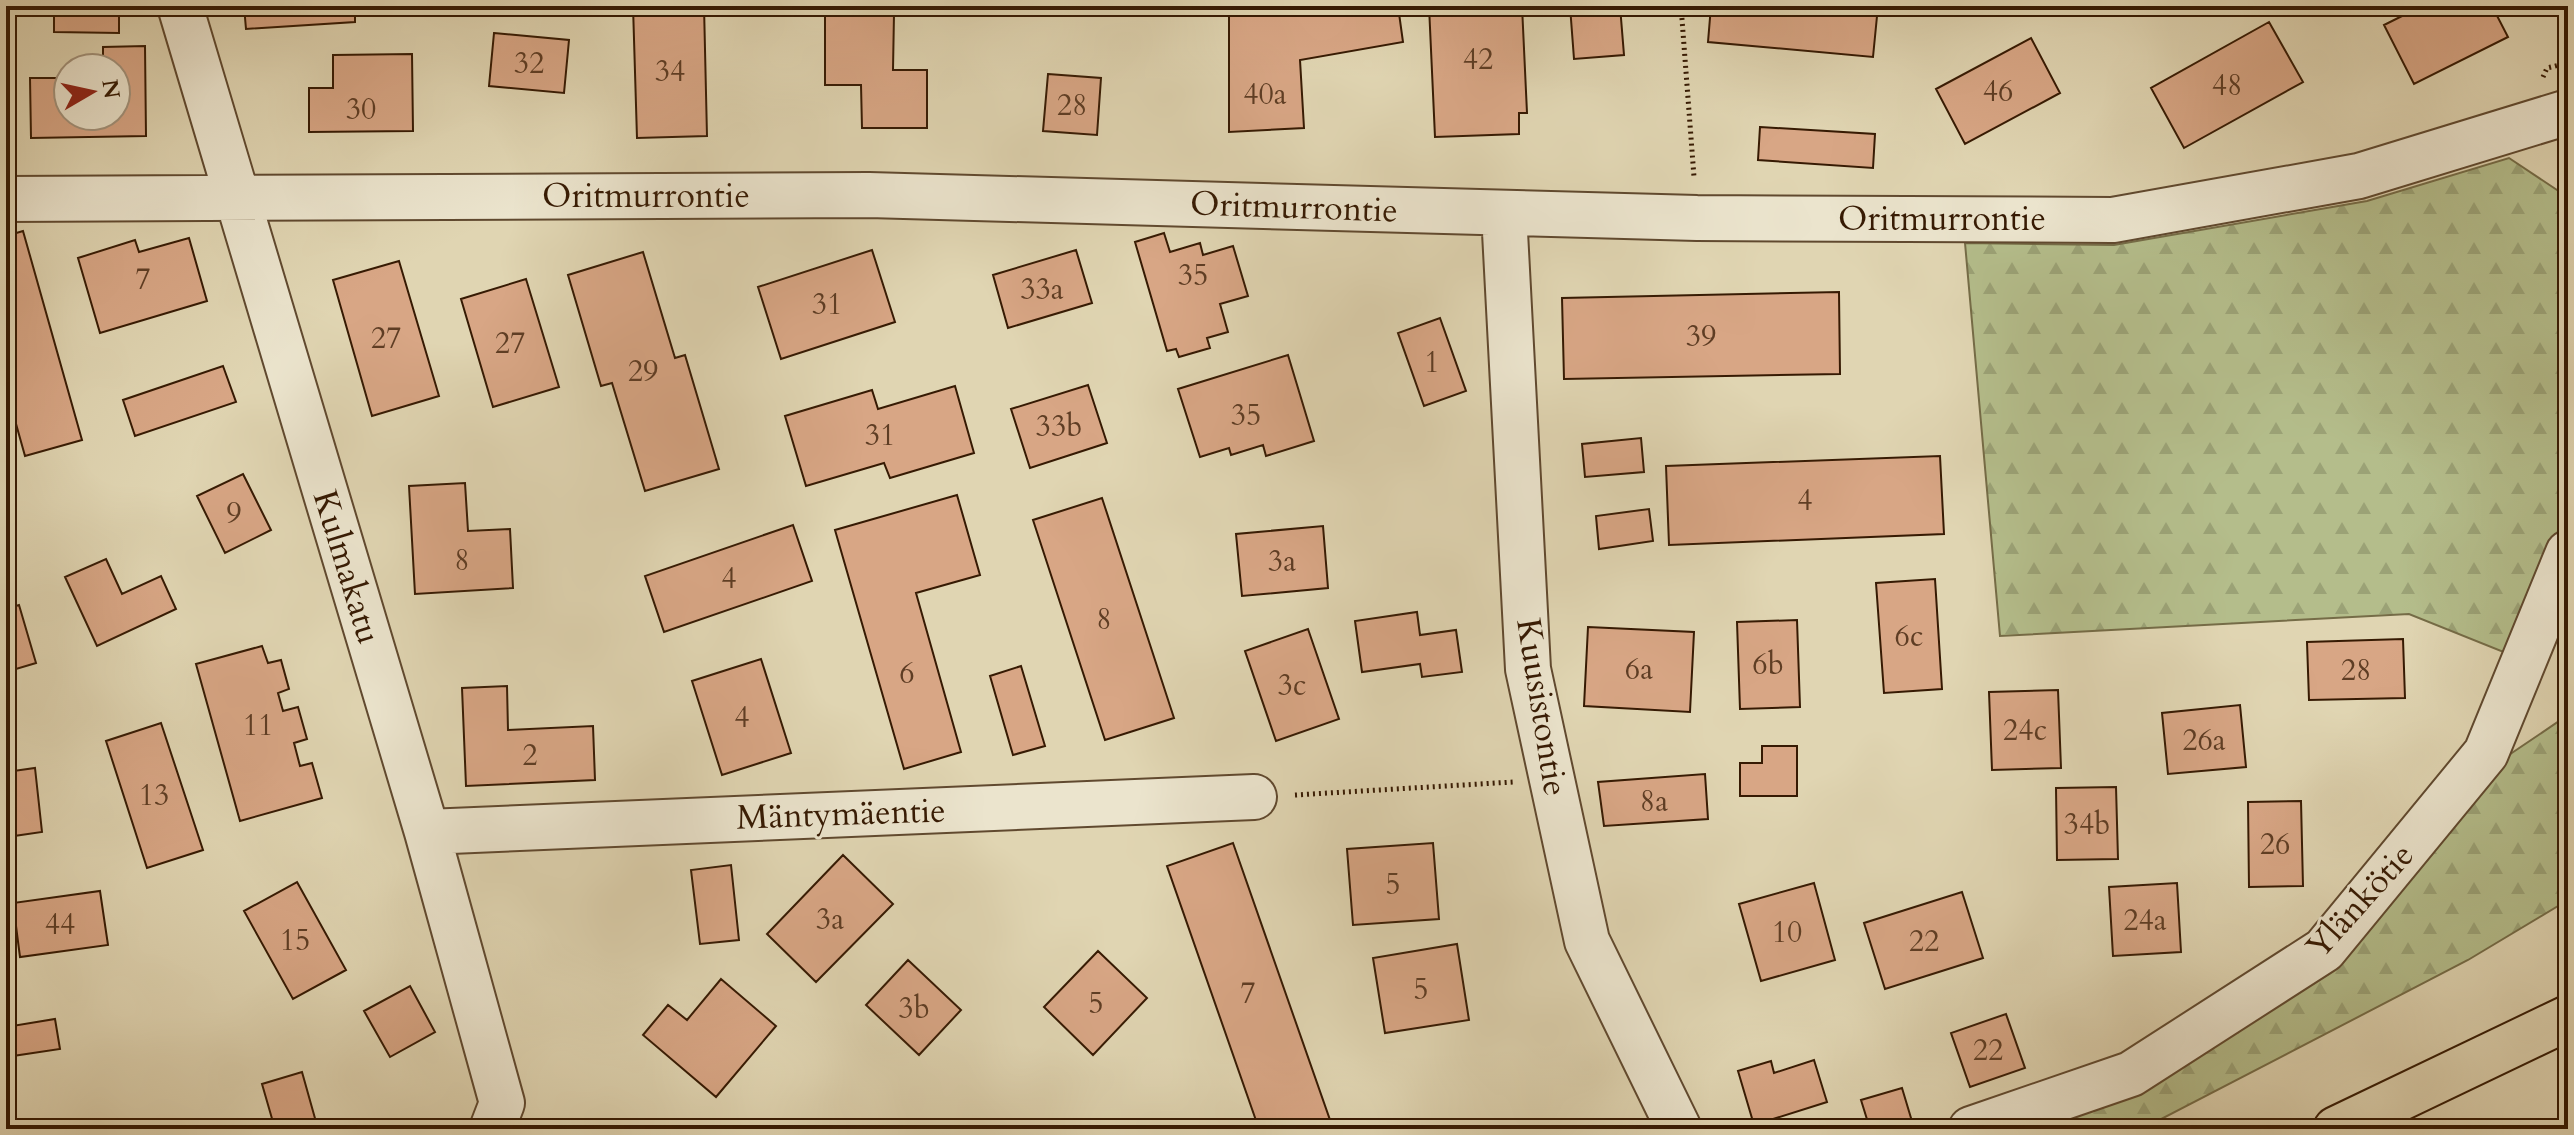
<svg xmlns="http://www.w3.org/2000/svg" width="2574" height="1135" font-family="Cardo,serif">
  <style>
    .forest { fill: url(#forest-firs); stroke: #756c47; stroke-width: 2 }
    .building { fill: #d8a685; stroke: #361a03; stroke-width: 2 }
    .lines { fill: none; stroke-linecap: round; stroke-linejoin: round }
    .minor-casing { stroke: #60492f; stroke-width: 48 }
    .major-casing { stroke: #361a03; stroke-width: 48 }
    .path { stroke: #361a03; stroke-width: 5; stroke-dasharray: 2 4; stroke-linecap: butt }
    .minor { stroke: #ebe4cd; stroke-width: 44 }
    .major { stroke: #e0d5b2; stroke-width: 44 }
    .labels { text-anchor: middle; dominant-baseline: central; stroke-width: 6; stroke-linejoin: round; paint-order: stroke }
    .number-label { font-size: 30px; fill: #5e3d24 }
    .street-label { font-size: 34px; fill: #361a03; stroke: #ebe4cd }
  </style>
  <defs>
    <pattern id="forest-firs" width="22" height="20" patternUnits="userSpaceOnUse" patternTransform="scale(2)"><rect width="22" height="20" fill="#b4bd8b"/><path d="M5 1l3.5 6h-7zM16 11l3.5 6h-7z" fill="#9ba276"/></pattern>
  </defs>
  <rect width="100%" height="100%" fill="#e0d5b2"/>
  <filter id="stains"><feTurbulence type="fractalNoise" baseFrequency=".0025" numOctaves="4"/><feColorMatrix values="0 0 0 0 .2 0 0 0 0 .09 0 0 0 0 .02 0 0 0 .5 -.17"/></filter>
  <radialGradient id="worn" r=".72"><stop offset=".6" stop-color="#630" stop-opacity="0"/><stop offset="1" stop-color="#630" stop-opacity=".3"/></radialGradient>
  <path class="forest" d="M2509 158 2566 196 2568 521 2506 653 2409 614 2000 636 1965 243 2114 245 2367 201Z
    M2568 715V900L2468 960 2142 1129H2035L2141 1092 2330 973 2500 761Z"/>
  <path class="building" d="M54 6H119V33L54 32Z
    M244 6H355V22L246 29Z
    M633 6H704L707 136 637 138Z
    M1024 6H1075V9L1024 10Z
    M1229 6H1398L1403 42 1300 60 1304 128 1229 132Z
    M1429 6H1522L1527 113H1519V134L1435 137Z
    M1570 6H1620L1624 55 1574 59Z
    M1711 6H1878L1873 57 1708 42Z
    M2422 6H2492L2508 37 2414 84 2384 25Z
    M825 14H894L893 70H927V128H862L861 85H825Z
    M2269 22 2303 82 2184 148 2151 88Z
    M494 33 569 40 564 93 489 86Z
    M2031 38 2060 93 1965 144 1936 89Z
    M145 46 146 136 31 138 30 78H68V116H116V68H103V47Z
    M412 54 413 131 309 132V88H333V55Z
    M1048 74 1101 78 1097 135 1043 131Z
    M1760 127 1875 134 1873 168 1758 160Z
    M23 231 82 440 25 456 6 388V236Z
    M1164 233 1170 252 1200 243 1203 255 1233 246 1248 296 1220 304 1228 332 1207 338 1210 348 1179 357 1176 349 1167 351 1135 242Z
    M189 238 207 301 100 333 78 258 135 240 139 252Z
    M872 250 895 322 781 359 758 287Z
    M1076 250 1092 303 1008 328 993 275Z
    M643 252 675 358 685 355 719 469 645 491 612 383 601 386 568 275Z
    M399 261 439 396 372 416 333 280Z
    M526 279 559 387 493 407 461 299Z
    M1839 292 1840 374 1564 379 1562 298Z
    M1440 318 1466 391 1424 406 1398 333Z
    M1288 355 1314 441 1266 456 1263 445 1231 455 1229 448 1200 457 1178 389Z
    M223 366 236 402 135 436 123 400Z
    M1088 385 1107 443 1030 468 1011 409Z
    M955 386 974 453 890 478 884 463 806 486 785 416 872 390 878 409Z
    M1641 438 1644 472 1585 477 1582 444Z
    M1940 456 1944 534 1669 545 1666 466Z
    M243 474 271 530 225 553 197 496Z
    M465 483 468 531 510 529 513 588 415 594 409 486Z
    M957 495 980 575 916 593 961 752 904 769 835 530Z
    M1102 498 1174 718 1105 740 1033 520Z
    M1649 509 1653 541 1599 549 1596 516Z
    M793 525 812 581 664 632 645 576Z
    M1323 526 1328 588 1242 596 1236 534Z
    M6 546 13 571 6 573Z
    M106 559 122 594 161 576 176 609 97 646 65 577Z
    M1935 579 1942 689 1884 693 1876 583Z
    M19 605 36 663 6 672V609Z
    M1417 612 1420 635 1456 630 1462 672 1422 677 1420 664 1362 672 1355 621Z
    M1797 620 1800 707 1740 709 1737 622Z
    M1588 627 1694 632 1690 712 1584 706Z
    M1308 629 1339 719 1276 741 1245 651Z
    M2403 639 2405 698 2309 700 2307 642Z
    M262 646 268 663 281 660 289 689 278 693 283 711 298 707 307 739 294 743 300 766 312 763 322 798 240 821 196 664Z
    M761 659 791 753 722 775 692 681Z
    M1021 666 1045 746 1013 755 990 676Z
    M507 686 508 730 593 726 595 780 466 786 462 688Z
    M2058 690 2061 768 1992 770 1989 692Z
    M2240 705 2246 767 2168 774 2162 713Z
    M161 723 203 850 147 868 106 741Z
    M1762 746H1797V796H1740V763H1762Z
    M35 768 42 832 7 837 6 772Z
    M1705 774 1708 819 1604 826 1598 782Z
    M2116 787 2118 859 2057 860 2056 788Z
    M2301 801 2303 886 2249 887 2248 802Z
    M1233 843 1330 1120 1305 1129H1259L1167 866Z
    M1433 843 1439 919 1353 925 1347 849Z
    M843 855 893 904 816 982 767 934Z
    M731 865 739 940 700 944 691 870Z
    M297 882 346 970 293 999 244 911Z
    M1814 883 1835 960 1761 981 1739 904Z
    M2177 883 2181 952 2113 956 2109 887Z
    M100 891 108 945 20 957 13 903Z
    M1962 892 1983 958 1885 989 1864 923Z
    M1457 944 1469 1020 1385 1033 1373 958Z
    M1098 951 1147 998 1093 1055 1044 1007Z
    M908 960 961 1010 919 1055 866 1005Z
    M721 979 776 1026 716 1097 643 1035 668 1005 687 1020Z
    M410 986 435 1032 390 1057 364 1011Z
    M2006 1014 2025 1068 1970 1087 1951 1033Z
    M55 1019 60 1049 6 1057V1027Z
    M1814 1060 1827 1102 1754 1125 1738 1071 1771 1061 1774 1073Z
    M302 1072 318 1129H275L262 1084Z
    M1902 1088 1914 1128 1870 1129 1861 1100Z"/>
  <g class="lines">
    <g class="minor-casing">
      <path id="minor" d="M180 6 427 832 502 1103 492 1129
        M6 199 869 195 1697 218 2113 220 2359 176 2568 112
        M1504 213 1528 669 1587 941 1679 1129
        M427 832 1254 797
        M1971 1129 2131 1074 2324 950 2486 753 2568 553"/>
    </g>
    <g class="major-casing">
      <path id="major" d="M2336 1129 2568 1018"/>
    </g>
    <path class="path" d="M1681 6 1694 177
      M2543 77 2547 68 2568 63
      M1295 795 1513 782"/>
    <use href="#minor" class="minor"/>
    <use href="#major" class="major"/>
  </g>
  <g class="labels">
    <g class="number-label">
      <text x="1478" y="59">42</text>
      <text x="529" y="63">32</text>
      <text x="670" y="71">34</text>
      <text x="2227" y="85">48</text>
      <text x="1998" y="91">46</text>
      <text x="1265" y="94">40a</text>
      <text x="1072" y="105">28</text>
      <text x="361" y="109">30</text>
      <text x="1193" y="275">35</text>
      <text x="143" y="279">7</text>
      <text x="1042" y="289">33a</text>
      <text x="827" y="304">31</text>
      <text x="1701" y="336">39</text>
      <text x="386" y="338">27</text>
      <text x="510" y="343">27</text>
      <text x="1432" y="362">1</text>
      <text x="643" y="371">29</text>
      <text x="1246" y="415">35</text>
      <text x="1059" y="426">33b</text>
      <text x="880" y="435">31</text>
      <text x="1805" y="500">4</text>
      <text x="234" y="513">9</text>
      <text x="462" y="560">8</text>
      <text x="1282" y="561">3a</text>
      <text x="729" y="578">4</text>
      <text x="1104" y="619">8</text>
      <text x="1909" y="636">6c</text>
      <text x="1768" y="664">6b</text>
      <text x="1639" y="669">6a</text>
      <text x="2356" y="670">28</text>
      <text x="907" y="673">6</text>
      <text x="1292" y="685">3c</text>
      <text x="742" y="717">4</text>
      <text x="258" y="725">11</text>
      <text x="2025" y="730">24c</text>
      <text x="2204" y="740">26a</text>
      <text x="530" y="755">2</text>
      <text x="154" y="795">13</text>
      <text x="1654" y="801">8a</text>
      <text x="2087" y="824">34b</text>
      <text x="2275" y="844">26</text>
      <text x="1393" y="884">5</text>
      <text x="830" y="919">3a</text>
      <text x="2145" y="920">24a</text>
      <text x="60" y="924">44</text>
      <text x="1787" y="932">10</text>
      <text x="295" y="940">15</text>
      <text x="1924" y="941">22</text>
      <text x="1421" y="989">5</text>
      <text x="1248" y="993">7</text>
      <text x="1096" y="1003">5</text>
      <text x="914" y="1008">3b</text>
      <text x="1988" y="1050">22</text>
    </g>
    <g class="street-label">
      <text x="646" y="196">Oritmurrontie</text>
      <text transform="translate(1294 207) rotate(2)">Oritmurrontie</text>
      <text x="1942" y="219">Oritmurrontie</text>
      <text transform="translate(347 567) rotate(73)">Kulmakatu</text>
      <text transform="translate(1542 707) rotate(81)">Kuusistontie</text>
      <text transform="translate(841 814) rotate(-2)">Mäntymäentie</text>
      <text transform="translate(2360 901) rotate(-48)">Ylänkötie</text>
    </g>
  </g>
  <rect width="2574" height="1135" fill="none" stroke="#e0d5b2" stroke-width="32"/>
  <rect x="8" y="8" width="2558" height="1119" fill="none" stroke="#361a03" stroke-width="4"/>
  <rect x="16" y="16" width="2542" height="1103" fill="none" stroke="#361a03" stroke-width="2"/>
  <g transform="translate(92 92) rotate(81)"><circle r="38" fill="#ebe4cd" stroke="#a3937c" stroke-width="2"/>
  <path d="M0-6L14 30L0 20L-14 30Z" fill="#8f2418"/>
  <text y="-12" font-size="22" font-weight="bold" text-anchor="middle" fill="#361a03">N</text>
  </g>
  <rect width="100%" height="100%" filter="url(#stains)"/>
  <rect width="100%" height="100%" fill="url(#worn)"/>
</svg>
